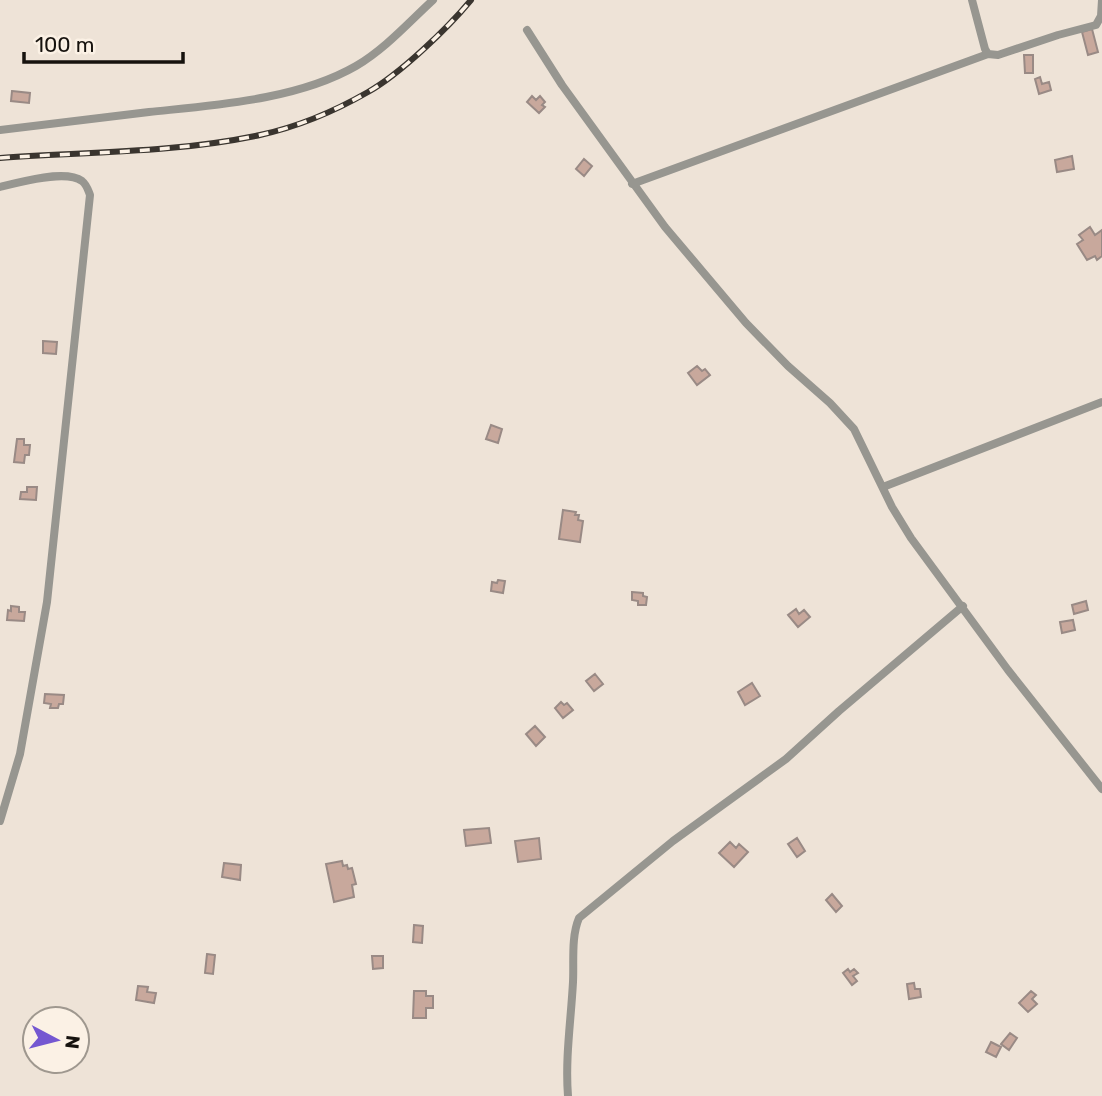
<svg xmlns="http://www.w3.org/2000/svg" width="1102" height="1096" font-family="Rubik,sans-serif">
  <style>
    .building { fill: #c8a89c; stroke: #998a85; stroke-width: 2 }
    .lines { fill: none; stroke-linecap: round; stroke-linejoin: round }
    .minor { stroke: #979690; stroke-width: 8 }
    .rail-casing { stroke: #3a352f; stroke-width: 6 }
    .rail { stroke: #fbf1e5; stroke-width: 3.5; stroke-dasharray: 10; stroke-linecap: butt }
  </style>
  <rect width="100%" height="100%" fill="#eee3d7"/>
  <path class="building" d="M1092 29 1098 52 1088 55 1082 32Z
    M1024 55H1033V73H1025Z
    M1040 77 1042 84 1049 82 1051 90 1039 94 1035 79Z
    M12 91 30 93 29 103 11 101Z
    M532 96 536 100 540 96 545 102 542 105 545 107 539 113 527 102Z
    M1072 156 1074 169 1057 172 1055 160Z
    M584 159 592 166 584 176 576 169Z
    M1090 227 1095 235 1102 230V256L1097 260 1095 256 1087 260 1077 244 1083 240 1079 235Z
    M43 341 57 342 56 354 43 353Z
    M697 366 702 371 705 369 710 375 697 385 688 373Z
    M491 425 502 429 498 443 486 439Z
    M17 439H24V445H30L29 455H25L24 463 14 462Z
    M27 487H37L36 500 20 499 21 492H27Z
    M563 510 576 512 575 515H579L578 520 583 521 580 542 559 539Z
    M498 580 505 581 503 593 491 591 492 582 497 583Z
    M632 592 643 593V596L647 597 646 605H638V601L632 600Z
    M1086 601 1088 610 1074 614 1072 605Z
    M11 606 19 607V612H25L24 621 7 620 8 610 11 611Z
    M796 609 799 614 804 610 810 617 798 627 788 615Z
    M1073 620 1075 630 1062 633 1060 622Z
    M595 674 603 684 594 691 586 681Z
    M752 683 760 696 745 705 738 692Z
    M45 694 64 695 63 704H59L58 708H50L51 704 44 703Z
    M561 702 564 705 567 703 573 710 563 718 555 708Z
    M535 726 545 737 536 746 526 734Z
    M489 828 491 843 466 846 464 830Z
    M539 838 541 859 518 862 515 841Z
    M797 838 805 851 797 857 788 844Z
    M730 842 736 848 739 844 748 852 734 867 719 853Z
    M342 861 343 866 347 865 348 869 352 868 356 884 352 885 354 897 334 902 326 864Z
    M224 863 241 865 240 880 222 877Z
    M832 894 842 906 836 912 826 900Z
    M414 925 423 926 422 943 413 942Z
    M207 954 215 955 213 974 205 973Z
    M372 956H383V968L373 969Z
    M848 969 850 972 854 969 858 973 853 976 857 981 852 985 843 973Z
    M914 983 915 989H920L921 997 909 999 907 984Z
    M138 986 148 987 147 992 156 993 154 1003 136 1000Z
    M414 991H426V996H433V1008H426V1018H413Z
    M1031 991 1036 995 1032 999 1037 1004 1028 1012 1019 1003Z
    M1010 1033 1017 1038 1009 1050 1001 1044Z
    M991 1042 1001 1047 996 1057 986 1052Z"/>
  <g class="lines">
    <path class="minor" d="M972 0 985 49 988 54 998 55 1058 35 1096 25 1101 16 1102 0
      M527 30 562 85 665 227 746 323 788 366 830 403 854 429 892 507 911 538 1008 670 1102 789
      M0 130C49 124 99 118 149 112 215 105 297 100 356 66 385 49 408 23 433 0
      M632 184 988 54
      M0 187C19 182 66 169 82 181 87 185 88 190 90 195L47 602 20 754 0 821
      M883 487 1102 402
      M568 1096C565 1058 571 1020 573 982 574 961 571 937 579 918L673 841 786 759 839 711 963 606"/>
    <g class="rail-casing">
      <path id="rail" d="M0 158C85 152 176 153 260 135 297 127 335 111 368 92 400 74 448 28 471 0"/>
    </g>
    <use href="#rail" class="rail"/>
  </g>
  <g transform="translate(56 1040) rotate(97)"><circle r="33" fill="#fbf1e5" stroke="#9f988f" stroke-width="2"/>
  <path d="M0-5L12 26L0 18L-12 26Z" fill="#7457d1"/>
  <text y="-10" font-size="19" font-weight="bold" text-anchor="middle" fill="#16120e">N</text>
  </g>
  <path d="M24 52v10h159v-10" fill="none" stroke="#16120e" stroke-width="3.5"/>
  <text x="35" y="52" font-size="21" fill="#16120e" stroke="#fbf1e5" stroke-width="5" paint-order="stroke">100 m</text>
</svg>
